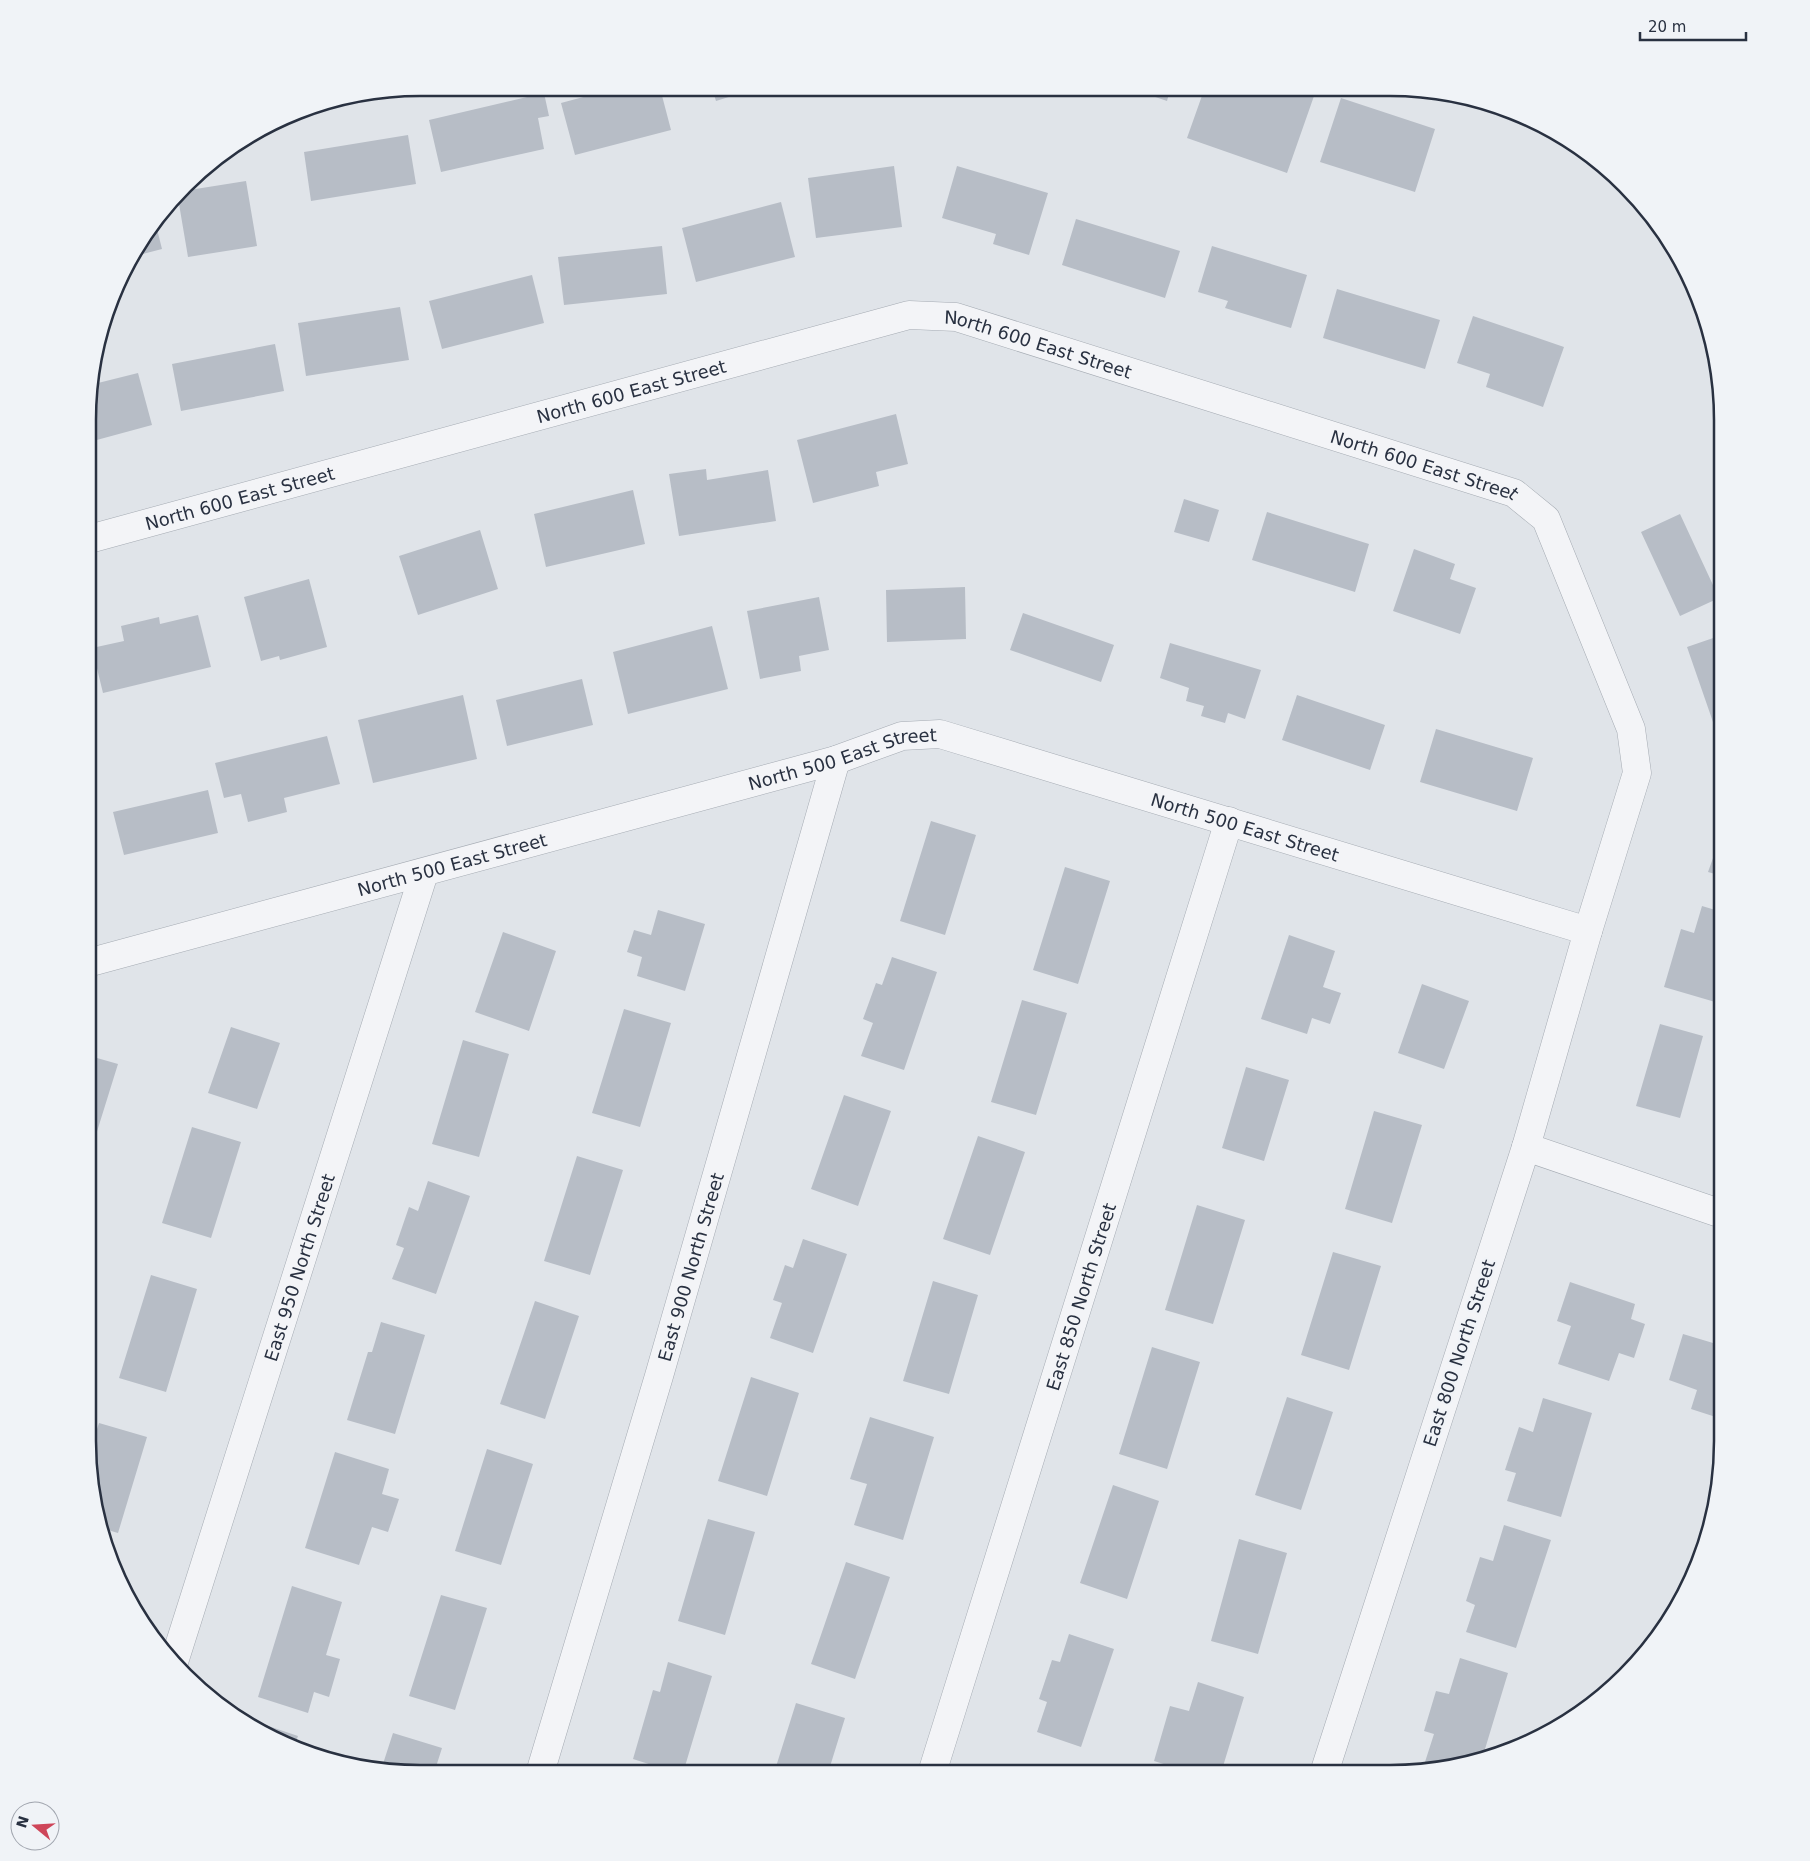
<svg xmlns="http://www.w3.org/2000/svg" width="1810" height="1861" font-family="'DejaVu Sans',sans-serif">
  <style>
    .building { fill: #b7bdc6 }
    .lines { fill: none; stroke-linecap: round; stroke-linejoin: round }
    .minor-casing { stroke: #a5abb3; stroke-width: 29 }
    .minor { stroke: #f3f4f7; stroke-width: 28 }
    .labels { text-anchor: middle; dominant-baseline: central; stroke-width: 4.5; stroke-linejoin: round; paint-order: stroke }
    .street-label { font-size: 18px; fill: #293141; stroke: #f0f3f7 }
    .rim { fill: none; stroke: #293141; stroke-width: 2.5 }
  </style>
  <rect width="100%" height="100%" fill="#e0e4e9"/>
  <path class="building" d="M617 88H660L671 130 575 155 561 103Z
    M712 88H754V89L716 101Z
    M1132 89 1170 90 1167 101Z
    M1204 90H1296L1314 96 1287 173 1187 138Z
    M544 93 549 116 538 118 544 149 441 172 429 120Z
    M1341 98 1435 129 1415 192 1320 162Z
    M408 135 416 184 311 201 304 152Z
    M894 166 902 227 816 238 808 178Z
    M957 166 1048 193 1029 255 993 244 996 234 942 218Z
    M246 181 257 246 188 257 178 198 183 191Z
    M781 202 795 257 696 282 682 228Z
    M1076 219 1180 251 1165 298 1062 265Z
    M156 225 162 249 131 257 132 254Z
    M662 246 667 294 564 305 558 257Z
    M1212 246 1307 275 1291 328 1225 308 1228 301 1198 292Z
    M532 275 544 323 442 349 429 301Z
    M1337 289 1440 320 1425 369 1323 338Z
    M400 307 409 360 306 376 298 323Z
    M1473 316 1564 347 1543 407 1486 387 1490 374 1457 363Z
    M275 344 284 391 181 411 172 364Z
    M138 373 152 425 93 441 94 384Z
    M896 414 908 464 876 472 879 486 813 503 797 440Z
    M706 469 707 480 768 470 776 521 679 536 669 474Z
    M633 490 645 544 546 567 534 514Z
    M1184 499 1219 510 1209 542 1174 532Z
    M1267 512 1369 544 1355 592 1252 560Z
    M1680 514 1719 598 1680 616 1641 532Z
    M480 530 498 589 418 615 399 556Z
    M1414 549 1455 564 1450 579 1476 588 1460 634 1393 611Z
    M309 579 327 647 280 660 279 656 261 661 244 597Z
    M965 587 966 639 887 642 886 590Z
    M819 597 829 650 799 656 801 671 760 679 747 611Z
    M1023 613 1114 645 1101 682 1010 650Z
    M198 615 211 667 103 693 92 648 124 641 121 626 159 617 160 624Z
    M712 626 728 689 628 714 613 652Z
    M1722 635V719L1713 722 1687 647Z
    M1170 643 1261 670 1245 719 1228 713 1225 723 1201 716 1204 706 1186 701 1189 688 1160 678Z
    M582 679 593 725 507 746 496 700Z
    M463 695 477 759 373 783 358 720Z
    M1297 695 1385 725 1370 770 1282 740Z
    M1436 729 1533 758 1517 811 1420 782Z
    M327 736 340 784 284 798 287 812 248 822 241 794 224 798 215 763Z
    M208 790 218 833 124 855 113 812Z
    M1721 793H1722V819L1714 816Z
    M931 821 976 835 945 935 900 921Z
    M1722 833V876L1708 872Z
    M1065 867 1110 881 1078 984 1033 970Z
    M1702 906 1722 912V1004L1664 987 1681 929 1694 933Z
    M658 910 705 924 685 991 637 976 642 957 627 952 634 930 651 935Z
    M503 932 556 951 529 1031 475 1012Z
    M1289 935 1335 951 1323 987 1341 993 1330 1024 1312 1018 1307 1034 1261 1019Z
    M892 957 937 972 904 1070 861 1056 873 1023 863 1019 876 983 882 985Z
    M1422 984 1469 1001 1444 1069 1398 1053Z
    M1022 1000 1067 1013 1036 1115 991 1102Z
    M624 1009 671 1023 640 1127 592 1113Z
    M1660 1024 1703 1036 1680 1118 1636 1106Z
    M231 1027 280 1043 257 1109 208 1093Z
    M463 1040 509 1054 479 1157 432 1144Z
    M90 1056 118 1064 90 1154Z
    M1246 1067 1289 1080 1264 1161 1222 1148Z
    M844 1095 891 1111 858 1206 811 1189Z
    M1374 1111 1422 1125 1392 1223 1345 1209Z
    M192 1127 241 1142 211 1238 162 1223Z
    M978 1136 1025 1152 990 1255 943 1239Z
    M577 1156 623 1170 590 1275 544 1261Z
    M428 1181 470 1196 436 1294 392 1279 404 1248 396 1245 409 1207 418 1211Z
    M1197 1205 1245 1220 1213 1324 1165 1310Z
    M803 1239 847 1254 813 1353 770 1338 782 1303 773 1300 785 1265 793 1268Z
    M1333 1252 1381 1266 1349 1370 1301 1355Z
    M151 1275 197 1289 166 1392 119 1378Z
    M933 1281 978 1295 949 1394 903 1381Z
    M1570 1282 1635 1304 1631 1319 1645 1324 1634 1358 1619 1353 1609 1381 1558 1364 1571 1326 1557 1321Z
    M535 1301 579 1316 545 1419 500 1404Z
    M381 1322 425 1335 395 1434 347 1420 368 1352H372Z
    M1683 1334 1713 1343 1716 1334 1722 1336V1419L1691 1409 1697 1390 1669 1380Z
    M1152 1347 1200 1362 1167 1469 1119 1454Z
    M751 1377 799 1393 767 1496 718 1481Z
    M1287 1397 1333 1412 1301 1510 1255 1495Z
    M1543 1398 1592 1413 1561 1517 1507 1501 1516 1473 1505 1470 1519 1427 1533 1432Z
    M870 1417 934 1437 903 1540 854 1525 867 1484 850 1479Z
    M99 1423 147 1437 118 1533 101 1528 88 1463V1457Z
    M487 1449 533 1464 501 1565 455 1551Z
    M335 1452 389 1469 382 1494 399 1499 388 1532 372 1527 359 1565 305 1548Z
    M1113 1485 1159 1501 1127 1599 1080 1583Z
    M708 1519 755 1532 725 1635 678 1621Z
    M1504 1525 1551 1540 1516 1648 1466 1632 1475 1605 1466 1601 1480 1557 1493 1561Z
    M1239 1539 1287 1553 1258 1654 1211 1641Z
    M846 1562 890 1577 855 1679 811 1664Z
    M292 1586 342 1602 326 1655 340 1659 329 1697 314 1692 308 1713 258 1697Z
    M441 1595 487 1608 455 1710 409 1696Z
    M1069 1634 1114 1649 1081 1747 1037 1732 1047 1702 1039 1699 1052 1660 1060 1662Z
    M1460 1658 1508 1673 1482 1759 1441 1767 1425 1762 1434 1734 1424 1731 1436 1691 1449 1694Z
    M668 1662 712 1676 683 1773H677L633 1759 653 1690 660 1692Z
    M1198 1682 1244 1697 1221 1773H1168L1170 1766 1154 1761 1170 1706 1189 1711Z
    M796 1703 845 1718 828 1773H774Z
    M250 1720 298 1736 294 1747 273 1739 249 1723Z
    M393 1733 442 1748 434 1773H398L381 1770Z"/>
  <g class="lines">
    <g class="minor-casing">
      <g id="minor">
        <path id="s1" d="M93 538 909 315 956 317 1514 493 1546 519 1631 729 1637 773 1588 931 1526 1147 1324 1773"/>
        <path id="s2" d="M91 962 836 760 902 736 940 734 1588 931"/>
        <path d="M1526 1147 1722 1214"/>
        <path id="s3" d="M174 1662 424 873"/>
        <path id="s4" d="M540 1773 659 1376 836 760"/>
        <path id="s5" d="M932 1773 1229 821"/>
      </g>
    </g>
    <use href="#minor" class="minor"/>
  </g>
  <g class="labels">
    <g class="street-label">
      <text stroke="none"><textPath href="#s1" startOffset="979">North 600 East Street</textPath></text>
      <text stroke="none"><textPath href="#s1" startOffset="558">North 600 East Street</textPath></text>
      <text stroke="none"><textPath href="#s1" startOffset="1384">North 600 East Street</textPath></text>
      <text stroke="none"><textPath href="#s1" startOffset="152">North 600 East Street</textPath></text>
      <text stroke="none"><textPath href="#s2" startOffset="779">North 500 East Street</textPath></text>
      <text stroke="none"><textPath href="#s2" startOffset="1199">North 500 East Street</textPath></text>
      <text stroke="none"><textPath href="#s2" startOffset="374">North 500 East Street</textPath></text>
      <text stroke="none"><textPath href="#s4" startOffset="528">East 900 North Street</textPath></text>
      <text stroke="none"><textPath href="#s3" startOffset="414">East 950 North Street</textPath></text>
      <text stroke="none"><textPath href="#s5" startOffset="499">East 850 North Street</textPath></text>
      <text transform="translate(1459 1353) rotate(-72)">East 800 North Street</text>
    </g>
  </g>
  <path d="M0 0H1810V1861H0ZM420 96H1390A324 324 0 0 1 1714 420V1441A324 324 0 0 1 1390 1765H420A324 324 0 0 1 96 1441V420A324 324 0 0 1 420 96Z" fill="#f0f3f7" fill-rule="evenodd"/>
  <path class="rim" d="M420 96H1390A324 324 0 0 1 1714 420V1441A324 324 0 0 1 1390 1765H420A324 324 0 0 1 96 1441V420A324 324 0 0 1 420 96Z"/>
  <g transform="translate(35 1826) rotate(288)"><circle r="24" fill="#f0f3f7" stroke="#a0a5ae"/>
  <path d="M0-4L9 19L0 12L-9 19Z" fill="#ce4559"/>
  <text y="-8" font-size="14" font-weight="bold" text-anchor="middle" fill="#293141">N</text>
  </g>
  <path d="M1640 32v8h106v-8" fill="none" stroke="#293141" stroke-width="2.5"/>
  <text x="1648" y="32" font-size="15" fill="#293141" stroke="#f0f3f7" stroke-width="4" paint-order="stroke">20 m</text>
</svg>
